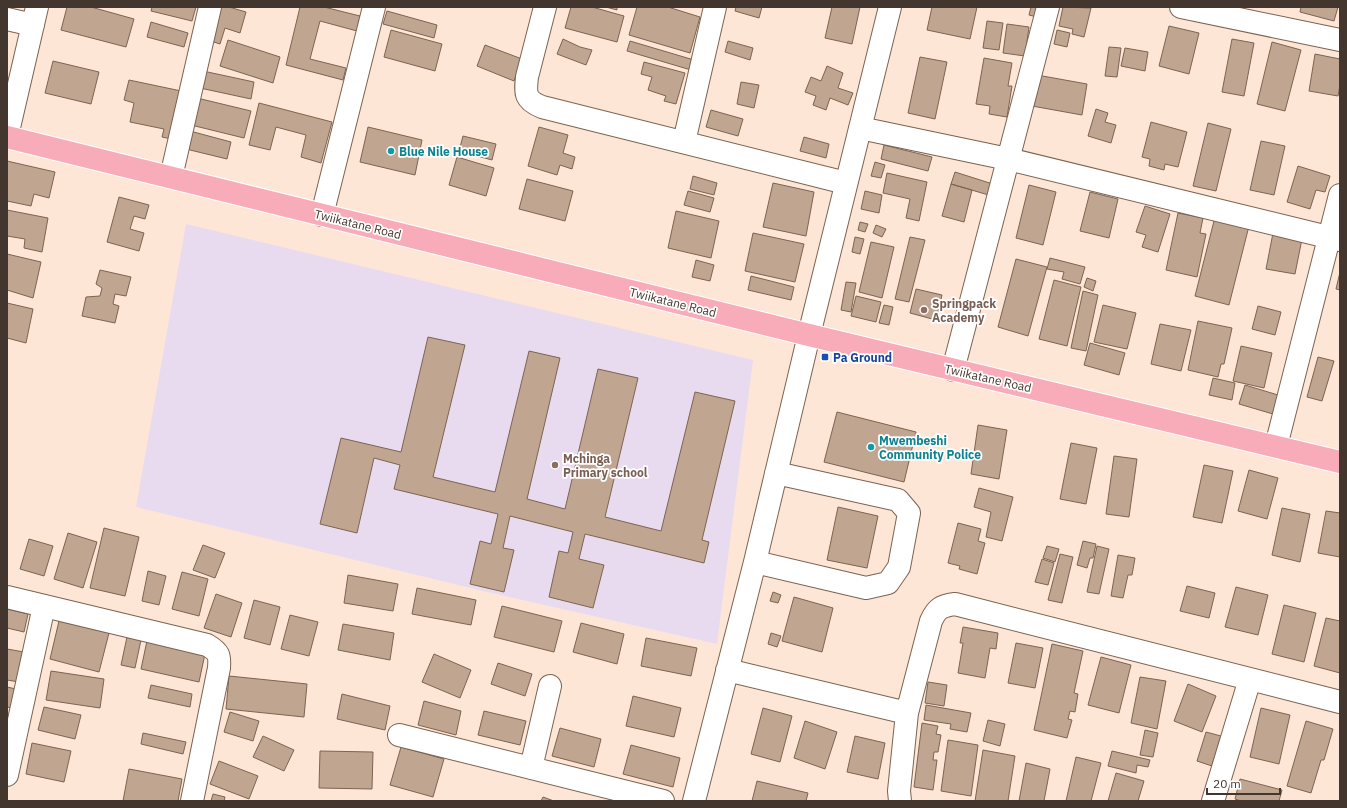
<svg xmlns="http://www.w3.org/2000/svg" width="1347" height="808" font-family="'IBM Plex Sans',sans-serif">
  <style>
    .education { fill: #e9dbef }
    .building { fill: #c0a591; stroke: #7c6451 }
    .lines { fill: none; stroke-linecap: round; stroke-linejoin: round }
    .minor-casing { stroke: #7c6251; stroke-width: 24 }
    .major-casing { stroke: #fff; stroke-width: 24 }
    .minor { stroke: #fff; stroke-width: 22 }
    .major { stroke: #f8abb9; stroke-width: 22 }
    .culture-dot { fill: #0f9aa8; stroke: #fff; stroke-width: 1.5 }
    .education-dot { fill: #8d6e63; stroke: #fff; stroke-width: 1.5 }
    .transit-dot { fill: #1a4fb4; stroke: #fff; stroke-width: 1.5 }
    .labels { text-anchor: middle; dominant-baseline: central; stroke-width: 3.5; stroke-linejoin: round; paint-order: stroke }
    .culture-label { font-size: 12px; font-weight: bold; fill: #0d838f; stroke: #fff; text-anchor: start }
    .street-label { font-size: 12px; fill: #42362e; stroke: #fff }
    .education-label { font-size: 12px; font-weight: bold; fill: #785e54; stroke: #fff; text-anchor: start }
    .transit-label { font-size: 12px; font-weight: bold; fill: #164399; stroke: #fff; text-anchor: start }
  </style>
  <rect width="100%" height="100%" fill="#fee6d6"/>
  <path class="education" d="M186 224 753 360 717 644 483 591 136 507Z"/>
  <path class="building" d="M67 7H91L134 19 126 47 61 30Z
    M152 7H196L192 21 151 11Z
    M221 7H229L246 12 240 33 225 28 220 44 211 41Z
    M300 7H324L360 16 357 31 320 21 310 59 346 68 343 80 286 65Z
    M571 7H592L624 16 617 42 565 28Z
    M606 7H617V10Z
    M637 7H668L700 17 690 53 629 35Z
    M736 7H762L759 18 735 11Z
    M832 7H860L852 44 825 38Z
    M932 7H977L970 39 927 30Z
    M1031 7H1040L1037 17 1029 15Z
    M1063 7 1091 8 1084 37 1072 34 1073 29 1059 26Z
    M1301 7H1338L1334 21 1300 12Z
    M387 11 437 25 434 38 383 24Z
    M987 21 1003 23 999 50 983 48Z
    M151 22 188 33 184 47 147 37Z
    M1007 24 1029 27 1025 56 1003 53Z
    M1169 26 1199 33 1189 74 1159 66Z
    M391 30 442 44 435 71 384 57Z
    M1057 30 1070 33 1067 47 1054 44Z
    M563 39 580 47 592 50 586 65 557 54Z
    M1232 39 1254 43 1244 96 1222 92Z
    M228 40 280 57 273 83 220 66Z
    M630 41 694 60 691 70 627 51Z
    M728 41 753 48 750 60 725 52Z
    M1272 42 1301 50 1285 111 1257 104Z
    M485 45 522 59 514 81 477 66Z
    M1109 47 1121 48 1117 77 1105 76Z
    M1125 48 1148 52 1145 71 1121 66Z
    M1315 54 1340 59V85L1338 96 1309 91Z
    M920 57 947 62 935 119 908 113Z
    M984 58 1012 63 1008 86H1012L1007 117 989 114 990 106 976 104Z
    M53 61 99 72 91 104 45 93Z
    M644 62 685 73 676 104 664 101 666 96 648 90 652 77 641 74Z
    M827 66 843 73 838 88 853 93 848 105 830 98 826 110 813 105 816 96 805 92 811 77 821 81Z
    M203 71 254 82 251 99 200 88Z
    M1037 75 1087 84 1082 115 1032 106Z
    M129 80 186 92 176 140 162 137 164 129 130 122 134 103 124 100Z
    M741 82 759 85 754 108 737 104Z
    M197 98 251 111 244 138 191 125Z
    M259 103 332 122 321 163 301 157 306 135 276 127 270 150 249 145Z
    M1096 109 1108 113 1105 122 1116 125 1111 143 1088 136Z
    M711 110 743 119 738 136 706 127Z
    M1151 122 1187 132 1178 167 1165 164 1164 170 1149 166 1150 159 1142 157Z
    M1208 123 1231 129 1216 191 1193 186Z
    M368 127 422 140 415 175 360 162Z
    M539 127 568 135 563 153 575 157 572 169 560 165 557 175 528 166Z
    M190 131 231 142 227 159 186 149Z
    M463 136 496 144 492 160 459 151Z
    M804 137 829 144 826 158 800 151Z
    M1261 141 1285 146 1274 195 1250 190Z
    M884 145 932 157 928 171 881 159Z
    M457 157 494 168 486 196 449 185Z
    M7 161 55 172 49 198 34 194 31 206 7 201Z
    M875 162 885 165 881 178 871 176Z
    M1298 166 1330 176 1325 192 1316 190 1310 209 1287 202Z
    M955 172 996 185 992 196 951 184Z
    M887 173 927 182 919 221 906 218 910 199 883 193Z
    M693 176 717 183 714 195 690 189Z
    M527 179 573 191 565 221 519 209Z
    M773 183 814 192 806 236 763 227Z
    M951 184 972 190 964 222 942 216Z
    M1029 185 1056 192 1043 245 1016 238Z
    M688 191 714 198 710 212 684 205Z
    M865 191 882 195 879 213 861 209Z
    M1090 192 1118 199 1109 238 1080 231Z
    M119 197 149 205 145 219 134 216 130 229 144 233 139 251 107 242Z
    M1145 206 1170 214 1158 252 1142 247 1146 235 1136 232Z
    M7 210 48 218 42 252 24 248 25 239 7 236Z
    M676 211 719 221 711 258 668 248Z
    M1178 213 1203 218 1200 233 1206 234 1197 277 1166 270Z
    M1215 217 1249 226 1229 305 1195 296Z
    M860 222 868 224 865 232 858 230Z
    M876 225 886 229 882 237 873 233Z
    M753 233 804 244 795 282 745 271Z
    M1273 233 1302 239 1295 274 1266 269Z
    M855 237 864 239 860 254 852 252Z
    M910 237 925 240 909 302 895 299Z
    M871 242 894 247 882 298 859 292Z
    M7 254 41 262 33 298 7 290Z
    M1050 258 1085 267 1080 284 1062 279 1064 272 1047 269Z
    M1016 259 1047 267 1028 336 998 327Z
    M696 260 714 265 710 281 692 277Z
    M100 270 131 277 126 296 115 294 113 304 119 306 115 323 82 316 86 297 100 296 102 288 96 284Z
    M1340 272V290L1336 289Z
    M751 276 794 287 791 300 748 290Z
    M1087 278 1096 281 1093 291 1084 287Z
    M1054 280 1081 287 1067 346 1039 339Z
    M846 282 856 283 851 312 841 310Z
    M916 289 942 295 936 320 910 313Z
    M1083 291 1098 295 1086 351 1071 348Z
    M856 296 881 302 876 322 851 316Z
    M7 303 33 309 26 343 7 338Z
    M884 305 893 307 889 325 879 323Z
    M1103 305 1136 313 1127 349 1094 342Z
    M1258 306 1281 312 1275 335 1252 329Z
    M1198 321 1232 328 1224 364H1221L1218 377 1188 370Z
    M1160 324 1191 330 1181 371 1151 364Z
    M428 337 465 345 433 477 495 492 529 351 560 358 527 499 565 509 598 369 638 378 605 517 661 531 695 392 735 401 702 540 709 542 704 563 585 534 579 559 604 565 593 608 549 597 559 551 568 553 573 532 510 516 503 548 514 550 504 592 470 584 480 541 491 544 498 514 394 489 400 465 374 458 357 533 320 524 341 438 401 452Z
    M1090 343 1125 353 1119 375 1084 365Z
    M1241 346 1272 353 1264 388 1233 381Z
    M1318 357 1334 361 1322 401 1307 397Z
    M1213 378 1235 383 1232 400 1209 395Z
    M1245 385 1278 395 1273 414 1239 404Z
    M837 412 916 432 904 482 824 462Z
    M978 425 1007 430 999 479 971 474Z
    M1071 443 1097 448 1086 504 1060 499Z
    M1114 456 1137 459 1129 517 1106 514Z
    M1204 465 1233 471 1222 523 1193 517Z
    M1249 470 1278 478 1267 519 1238 511Z
    M979 488 1013 497 1002 541 986 537 991 512 974 507Z
    M838 507 878 516 867 568 827 560Z
    M1282 508 1310 514 1300 562 1272 555Z
    M1326 511 1340 513V557L1318 553Z
    M958 523 981 529 978 541 985 543 977 574 959 569 960 566 948 563Z
    M104 528 139 537 125 596 90 588Z
    M68 533 97 542 83 588 54 579Z
    M29 539 53 546 44 576 20 569Z
    M1083 541 1096 544 1093 558H1090L1087 568 1077 565Z
    M203 545 225 553 215 578 193 570Z
    M1047 546 1059 549 1055 562 1043 558Z
    M1097 546 1109 549 1099 594 1087 592Z
    M1060 554 1073 557 1062 603 1048 600Z
    M1118 555 1135 558 1132 575H1128L1123 598 1111 596Z
    M1042 559 1054 563 1048 585 1035 582Z
    M148 571 166 576 159 605 142 601Z
    M182 572 208 579 199 616 172 609Z
    M348 575 398 584 393 611 344 603Z
    M1187 586 1215 593 1209 618 1180 611Z
    M1236 587 1268 595 1258 635 1225 627Z
    M417 588 476 600 471 625 412 614Z
    M773 592 781 595 778 603 770 601Z
    M216 594 242 603 231 637 204 628Z
    M794 597 833 608 822 652 782 641Z
    M254 600 280 607 270 645 244 638Z
    M1284 605 1316 613 1304 662 1272 654Z
    M502 606 562 621 554 652 494 637Z
    M7 609 28 614 24 632 7 628Z
    M290 615 318 622 309 656 281 649Z
    M1326 618 1340 621V673L1314 666Z
    M59 621 109 633 99 672 50 659Z
    M581 623 624 634 617 664 573 652Z
    M343 624 394 633 390 660 338 650Z
    M963 627 998 633 996 649 990 648 985 678 958 673 963 643H960Z
    M771 633 781 636 777 647 768 644Z
    M148 636 206 649 199 682 141 669Z
    M127 637 141 640 135 668 121 665Z
    M646 638 697 648 691 676 641 666Z
    M1016 643 1043 648 1035 688 1008 683Z
    M1052 644 1083 651 1074 693 1078 694 1075 712 1070 711 1068 719 1072 720 1067 738 1034 730Z
    M7 649 24 652 19 682 7 680Z
    M434 654 471 670 460 698 422 682Z
    M1101 657 1131 665 1119 713 1088 705Z
    M498 663 532 674 525 696 491 684Z
    M51 671 104 679 100 708 46 700Z
    M229 676 307 684 304 717 226 709Z
    M1140 677 1166 681 1157 729 1131 723Z
    M928 682 947 685 944 706 925 703Z
    M1188 684 1216 696 1202 732 1174 721Z
    M151 685 192 694 190 707 148 698Z
    M7 687 16 689 12 708 7 707Z
    M342 694 390 706 385 730 337 719Z
    M633 696 681 708 674 737 626 726Z
    M424 701 461 711 456 735 418 725Z
    M926 705 971 713 967 732 950 729 951 724 924 720Z
    M44 707 81 715 75 739 38 730Z
    M763 708 792 716 780 762 751 754Z
    M1261 708 1290 715 1279 764 1250 757Z
    M484 711 526 721 520 745 478 735Z
    M230 712 259 721 253 741 224 732Z
    M988 720 1005 724 1000 746 983 741Z
    M805 721 837 732 825 769 794 758Z
    M1306 721 1333 729 1324 760H1321L1311 793 1287 786Z
    M922 723 938 726 936 734 941 735 938 752H934L933 760H937L933 790 914 787Z
    M560 728 601 739 594 767 552 756Z
    M1145 730 1158 733 1153 757 1140 755Z
    M1206 732 1221 736 1212 766 1197 761Z
    M143 733 186 742 183 754 141 744Z
    M263 736 294 750 284 771 253 757Z
    M855 736 885 743 878 779 847 772Z
    M948 740 978 745 971 796 941 791Z
    M32 743 71 751 64 782 26 774Z
    M631 745 680 758 673 787 623 774Z
    M401 747 444 759 433 797 390 785Z
    M983 750 1015 756 1008 801H975Z
    M320 751 373 752 372 789 319 788Z
    M1112 751 1150 760 1148 767 1137 765 1136 773 1108 766Z
    M1076 757 1101 763 1091 801H1066Z
    M219 761 258 776 249 799 210 784Z
    M1026 763 1050 769 1044 801H1019Z
    M129 769 182 779 178 801H123Z
    M1116 773 1144 781 1138 801H1108Z
    M1240 779 1282 790 1279 801H1241L1235 799Z
    M757 781 808 793 806 801H752Z
    M213 794 225 797 224 801H211Z
    M543 797 554 801H541Z"/>
  <g class="lines">
    <g class="minor-casing">
      <path id="minor" d="M545 7 527 77C525 94 525 100 542 107L846 183
        M1181 7 1340 40
        M7 19 33 25
        M860 128 1008 159 1340 240
        M7 136 37 7
        M684 142 715 7
        M171 177 210 7
        M322 215 374 7
        M953 370 1048 7
        M1276 446 1340 195
        M755 562 866 588 888 583 899 567 909 513 898 500 776 473
        M7 597 207 645C219 652 220 655 219 668L192 801
        M727 670 907 713
        M399 735 663 801
        M531 768 550 686
        M7 775 44 606
        M694 801 755 562 809 335 890 7
        M900 801 899 791 907 713 931 621C937 608 941 606 955 604L1340 702
        M1213 801 1250 679"/>
    </g>
    <g class="major-casing">
      <path id="major" d="M7 137 809 335 1340 462"/>
    </g>
    <use href="#minor" class="minor"/>
    <use href="#major" class="major"/>
  </g>
  <g class="culture-dot">
    <circle cx="391" cy="151" r="4"/>
    <circle cx="871" cy="447" r="4"/>
  </g>
  <g class="education-dot">
    <circle cx="924" cy="310" r="4"/>
    <circle cx="555" cy="465" r="4"/>
  </g>
  <rect class="transit-dot" x="821" y="353" width="8" height="8" rx="2"/>
  <g class="labels">
    <g class="culture-label">
      <text x="399" y="151">Blue Nile House</text>
      <text x="879" y="440">Mwembeshi<tspan x="879" dy="14">Community Police</tspan></text>
    </g>
    <g class="street-label">
      <text transform="translate(358 224) rotate(14)">Twiikatane Road</text>
      <text transform="translate(673 302) rotate(14)">Twiikatane Road</text>
      <text transform="translate(988 378) rotate(13)">Twiikatane Road</text>
    </g>
    <g class="education-label">
      <text x="932" y="303">Springpack<tspan x="932" dy="14">Academy</tspan></text>
      <text x="563" y="458">Mchinga<tspan x="563" dy="14">Primary school</tspan></text>
    </g>
    <g class="transit-label">
      <text x="833" y="357">Pa Ground</text>
    </g>
  </g>
  <rect width="1347" height="808" fill="none" stroke="#42362e" stroke-width="16"/>
  <path d="M1207 788v6h73v-6" fill="none" stroke="#42362e" stroke-width="2"/>
  <text x="1213" y="788" font-size="12" fill="#42362e" stroke="#ffffff" stroke-width="3" paint-order="stroke">20 m</text>
</svg>
